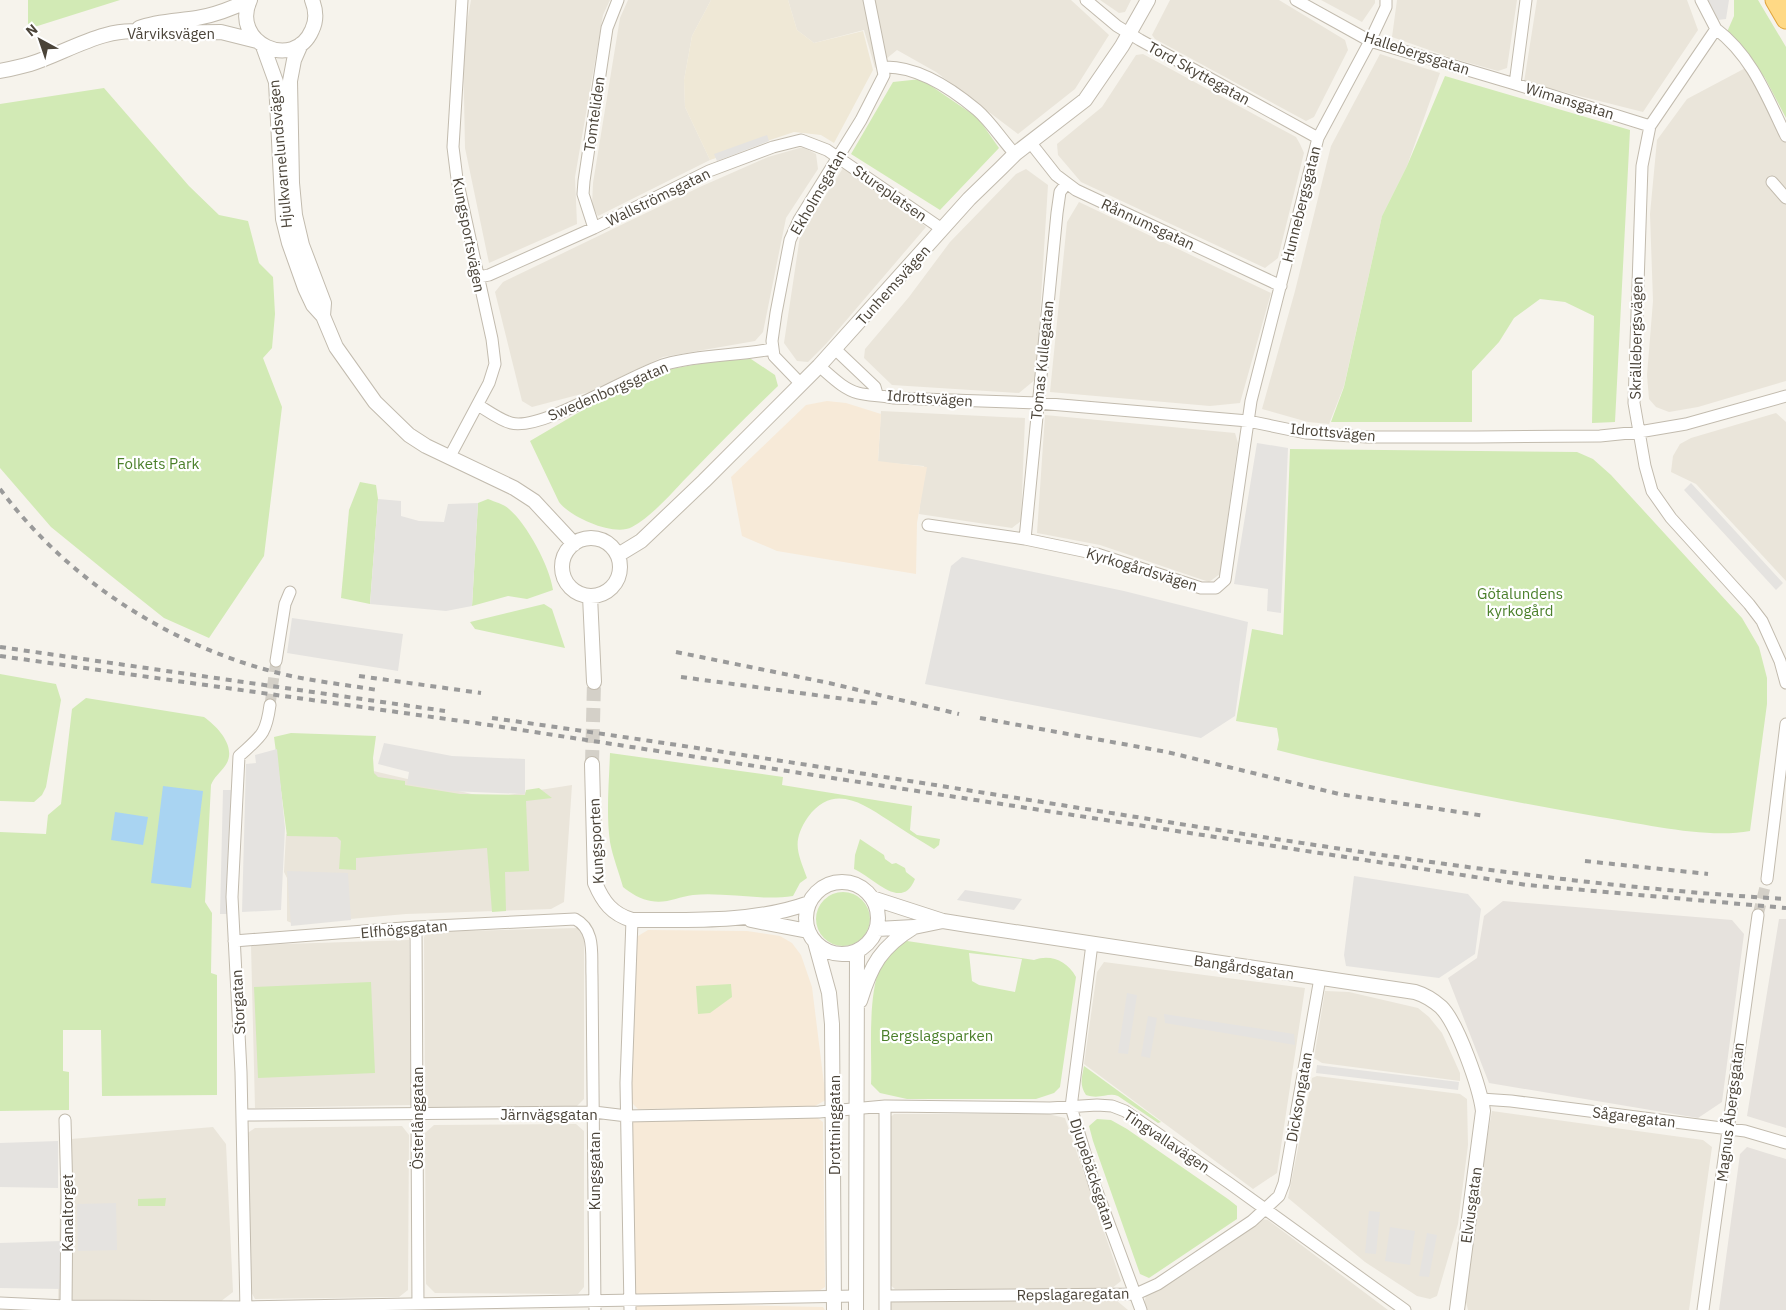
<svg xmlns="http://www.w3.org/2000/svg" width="1786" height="1310" font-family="'IBM Plex Sans',sans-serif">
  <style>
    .residential { fill: #eae5da }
    .commercial { fill: #f7ead8 }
    .industrial { fill: #e6e2dd }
    .education { fill: #efe8d6 }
    .green { fill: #d2eab5; fill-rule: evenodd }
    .parking { fill: #e5e3e0 }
    .water { fill: #a9d4f2 }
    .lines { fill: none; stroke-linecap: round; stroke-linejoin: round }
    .minor-tunnel { stroke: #d4d0c8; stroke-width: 11; stroke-dasharray: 11 5.5; stroke-linecap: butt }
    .tertiary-tunnel { stroke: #d4d0c8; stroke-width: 14; stroke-dasharray: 14 7; stroke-linecap: butt }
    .minor-casing { stroke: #c2bbae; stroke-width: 13 }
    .tertiary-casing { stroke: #c2bbae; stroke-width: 16 }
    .trunk-casing { stroke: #e0a43c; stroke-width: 21 }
    .minor { stroke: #fff; stroke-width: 11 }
    .tertiary { stroke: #fff; stroke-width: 14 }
    .trunk { stroke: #ffd985; stroke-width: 19 }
    .rail { stroke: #9a9a9a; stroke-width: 4; stroke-dasharray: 6 6; stroke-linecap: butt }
    .labels { text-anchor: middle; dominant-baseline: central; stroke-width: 4.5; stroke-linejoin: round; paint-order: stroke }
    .street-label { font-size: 15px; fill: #4b4439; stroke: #fff }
    .park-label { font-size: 15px; fill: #4a7f2a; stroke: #fff }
  </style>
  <rect width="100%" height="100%" fill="#f6f3ec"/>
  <path class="residential" d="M471 0H610L603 15 575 177 577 224 489 263 465 148 463 45Z
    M628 0H711L692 36 684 80 685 107 710 160 598 216 592 206 593 183 620 18Z
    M788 0H1071L1109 35 1075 89 1018 134 936 72 897 50 875 68 864 30 814 43 797 30Z
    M1100 0H1131L1125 12 1119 13Z
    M1170 0H1279L1345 40 1348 50 1314 117 1306 121 1155 39 1152 35Z
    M1321 0H1375V3L1362 22Z
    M1397 0H1517L1507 68 1498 71 1455 59 1392 37Z
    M1537 0H1687L1698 30 1643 112 1524 82Z
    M1143 54 1296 137 1300 144 1304 153 1278 258 1265 268 1081 182 1058 155 1057 144 1102 107 1136 55Z
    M1380 54 1440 73 1407 166 1382 216 1344 386 1329 424 1308 422 1262 409 1295 291 1331 146Z
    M1753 64 1786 125V381L1698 407 1669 412 1656 407 1649 399 1647 375 1653 301 1650 214 1657 140 1687 99Z
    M803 147 816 154 818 169 786 218 763 332 755 341 663 357 589 392 532 407 522 401 495 292 503 282 702 186 768 157Z
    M843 168 916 218 926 227 826 344 808 362 797 361 784 343 800 236Z
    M1026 169 1048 185 1036 379 1019 393 892 385 864 358 865 349 909 297 950 242 1016 174Z
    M1079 202 1271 293 1240 403 1210 406 1050 392 1067 222Z
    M881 411 1025 418 1021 521 1012 528 919 514 924 466 878 462Z
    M1776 413 1786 422V581L1696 484 1671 472 1673 456 1680 444 1691 438Z
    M1045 415 1235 433 1238 443 1220 574 1209 582 1100 545 1037 533Z
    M369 770 476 795 502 796 572 785 564 902 551 909 406 914 294 924 287 921V878L284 872 286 834 302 830Z
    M579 928 584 932V1099L576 1107 430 1109 425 1106 424 937 427 932Z
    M409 940 412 1105 255 1108 251 945Z
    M1104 962 1305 988 1277 1173 1253 1189 1084 1064 1097 972Z
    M1325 991 1349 992 1418 1008 1429 1017 1442 1033 1460 1073V1081L1322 1063 1314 1058Z
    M1317 1076 1460 1094 1467 1099 1468 1145 1458 1224 1437 1296 1430 1299 1417 1296 1365 1262 1288 1198 1312 1078Z
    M1492 1111 1703 1140 1712 1147 1689 1310H1468L1464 1294 1476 1200Z
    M894 1114H1048L1065 1118 1121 1281 1111 1289H895L889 1284 887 1120Z
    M576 1124 584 1131V1287L578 1294 435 1293 426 1284 425 1133 434 1125Z
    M402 1126 409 1135 408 1290 399 1297 255 1299 249 1288 246 1134 255 1128Z
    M213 1127 226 1144 233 1292 220 1302 58 1303 61 1147 71 1139Z
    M1261 1219 1268 1220 1388 1310H1146L1144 1305 1146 1295Z
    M899 1298 1116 1300 1128 1310H889V1304Z"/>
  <path class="commercial" d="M827 401 846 403 881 414 878 461 927 467 917 523 916 574 777 551 742 536 731 477 806 405Z
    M648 930 747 931 780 936 792 943 801 955 812 987 826 1100 813 1107 638 1109 632 1103 630 1038 633 957 638 936Z
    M815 1116 823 1122 825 1287 819 1291 637 1298 632 1296 630 1121Z
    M638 1303 823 1307 825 1310H632Z"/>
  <path class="industrial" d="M1503 901 1732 920 1744 934 1722 1102 1698 1118 1489 1083 1448 978 1477 958 1484 916Z
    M1779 919H1786V1128L1747 1116Z
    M1747 1147 1786 1159V1310H1719L1740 1154Z"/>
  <path class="education" d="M711 0H788L797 30 814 43 863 31 873 70 834 143 821 135 794 132 710 160 685 107 684 80 692 36Z"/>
  <path class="green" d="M28 0H120L28 29Z
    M1734 0H1758L1786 47V118L1765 78 1727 32 1734 16Z
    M1445 76 1630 130 1615 422 1592 423 1594 316 1565 302 1540 299 1514 318 1499 342 1472 371V422H1331L1344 387 1382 216 1407 166Z
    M921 79 978 118 999 148 940 210 851 154 893 82Z
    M104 88 189 186 219 215 248 221 259 263 273 277 275 314 272 348 263 358 282 407 264 556 209 638 164 618 110 575 51 527 0 468V104Z
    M751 359 775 375 778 386C749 414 720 443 691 473 675 489 653 516 632 527 614 537 570 517 559 502L530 441 588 407 665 370 721 360Z
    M1290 449 1577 452 1593 459 1611 475 1742 618 1759 647 1767 678V704L1750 831C1707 839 1644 824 1600 817 1491 798 1384 777 1277 750L1279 740 1277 728 1236 721 1252 629 1283 635Z
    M360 482 376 485 378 499 370 604 341 598 349 510Z
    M488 499C495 502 504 504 509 509 527 524 550 567 553 590L527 599 508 596 472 606 478 503Z
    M544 604 552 609 565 648 475 629 470 622Z
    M0 674 56 684 61 700 46 787 42 795 34 802 0 801Z
    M86 698 204 717C218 727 238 748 225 766 220 773 214 777 211 785L205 902 212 913 211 973 217 975V1095L102 1096 101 1030H63V1071L69 1072V1110L0 1111V832L46 834 48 815 61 804 72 709Z
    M291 733 376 736 373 758 374 773 378 777 405 781V785L460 794 525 795 526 790 539 788 552 798 526 801 529 871 505 872 506 911 492 912 487 848 356 858V870L339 869 341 841 337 837 287 836 274 737Z
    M610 753 783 777 782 785 912 806 910 830 917 835 940 839 939 845 934 849C919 840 903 830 888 820 862 803 833 783 808 817 791 842 798 853 807 878L800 883 793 896C760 901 726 892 693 895 678 897 666 904 651 901 642 900 630 893 623 887 619 872 613 858 610 842 606 813 609 783 610 753Z
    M860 839 884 855 885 859 892 864 896 863 905 868 906 872 915 879C902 912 874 878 854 869L855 855Z
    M816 919a27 27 0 1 1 54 0a27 27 0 1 1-54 0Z
    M907 941 1034 960C1051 954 1067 961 1076 977L1060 1087 1054 1093 1036 1099H907L880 1093 871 1084C873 1050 861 948 907 941ZM969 953 1022 959 1015 992 979 985 972 981Z
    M371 982 375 1073 258 1078 254 987Z
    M731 984 732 997 710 1013 698 1014 696 986Z
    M1084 1066 1161 1122 1158 1123 1118 1096C1108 1092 1100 1100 1086 1095 1079 1085 1082 1077 1084 1066Z
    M1097 1119 1111 1120 1127 1129 1228 1199 1237 1206V1219L1149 1278 1140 1274 1093 1141 1089 1126Z
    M166 1198 165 1206H138V1199Z"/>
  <path class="parking" d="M1706 0H1729L1726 19 1718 20Z
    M767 135 769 141 717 161 714 154Z
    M1257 443 1288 448 1281 613 1267 611 1268 589 1234 584Z
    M1691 483 1783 583 1776 590 1684 490Z
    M378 499 401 501V516L419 521 444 522 448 504 478 503 472 606 446 611 370 604Z
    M962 557 1124 591 1248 622 1235 716 1201 738 925 684 951 566Z
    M292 618 403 634 398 671 287 653Z
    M384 743 452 756 525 759V794L449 791 407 784 409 772 378 764Z
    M277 749 285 828 281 910 242 912 246 764 256 763 255 755Z
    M223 790H233L229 914H220Z
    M287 871 348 873 351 920 291 926Z
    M1354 876 1468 894 1481 909 1475 954 1439 978 1346 966 1344 955Z
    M965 890 1022 899 1014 910 957 900Z
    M1127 993 1137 995 1128 1054 1118 1053Z
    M1164 1014 1294 1034 1295 1045 1165 1023Z
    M1148 1016 1157 1018 1150 1058 1141 1056Z
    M1317 1065 1459 1082 1458 1090 1316 1073Z
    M58 1141V1188L0 1187V1143Z
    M116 1203 117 1250 78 1251 77 1204Z
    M1369 1211 1380 1212 1376 1254 1365 1253Z
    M1390 1227 1415 1231 1410 1265 1385 1261Z
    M1427 1233 1437 1235 1429 1277 1419 1276Z
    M61 1241 62 1289 0 1288V1243Z"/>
  <path class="water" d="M163 786 203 791 191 888 151 883Z
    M115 812 148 817 143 845 111 840Z"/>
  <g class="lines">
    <path class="minor-tunnel" d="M270 705 276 661
      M1758 915 1767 879"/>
    <path class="tertiary-tunnel" d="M592 764 594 682"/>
    <g class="minor-casing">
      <path id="minor" d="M1086 0 1117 26 1140 40 1318 138
        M1296 0 1370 41 1515 84
        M1526 0 1515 84 1650 126
        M1701 0 1716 29 1650 126 1642 166 1634 403 1645 466 1652 491 1671 518 1749 604 1762 621 1780 661 1786 683
        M1716 29C1752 56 1767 97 1786 136
        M884 67C917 66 952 89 977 110 991 122 1002 140 1015 154
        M1030 142 1056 175 1076 190 1281 286
        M1772 182 1786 198
        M594 228 583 194 584 181 607 28 618 0
        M479 277 489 275 594 228 709 171 773 147 801 140 827 150 942 229
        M835 349 875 387 877 394
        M819 366C831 376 843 389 858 393 870 396 879 395 893 398L1038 403 1248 421 1306 433 1367 437H1476L1600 436 1639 432 1686 424 1786 396
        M801 384 774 356 772 341 776 313 790 240 799 220 861 120 884 75 869 0
        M478 405C488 411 500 420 511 423 541 432 633 373 666 364 701 354 737 356 772 349
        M449 458 489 383 495 364 492 339 457 179 453 147 462 0
        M928 525 1025 539 1097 554 1201 588H1216L1225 580 1251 401 1318 138 1370 41 1386 7V0
        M1025 539 1057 213 1060 192 1066 184
        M276 661 285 604 290 592
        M1767 879 1786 724
        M416 927 418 1310
        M234 941 416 927 575 919C596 930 591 954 592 976L595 1310
        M1092 944 1071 1107 1095 1186 1141 1310
        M1481 1099 1511 1101 1745 1131 1786 1143
        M885 1106V1310
        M242 1115 594 1112 627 1116 819 1112 885 1106 1050 1108 1097 1105 1112 1106 1125 1111 1229 1183 1405 1310
        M65 1120 67 1196 66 1306
        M886 1296 1136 1294 1158 1284 1252 1221 1279 1196 1284 1183 1320 978
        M0 1303 66 1306 246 1307 856 1296
        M246 1310 241 1072 232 897 239 756C261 736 266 735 270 705
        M630 1310 626 1083 632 920
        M1703 1310 1758 915"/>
    </g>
    <g class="tertiary-casing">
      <path id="tertiary" d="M250 0C230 43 294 72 312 30 317 20 316 10 312 0
        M139 28C157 21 178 21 197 18 215 15 233 8 249 0
        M301 44 294 60 290 81 292 183 295 215 302 245 324 303 323 316
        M263 46 276 82 283 219 289 243 305 288 313 305 323 316 336 347 375 402 409 435 426 446 514 488 534 501 574 544
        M0 71C10 69 20 67 30 64 66 53 108 24 146 33L221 32 257 41
        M562 567a29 29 0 1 1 58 0a29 29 0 1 1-58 0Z
        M618 555 641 541 704 481 819 366 969 199 1001 168 1015 154 1085 100 1122 46 1148 0
        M590 596 594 682
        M592 764 595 883C603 902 612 914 632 920 690 920 754 923 809 903
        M806 918a36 36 0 1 1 72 0a36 36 0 1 1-72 0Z
        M872 898 943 921 968 925 1415 992C1425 995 1433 1000 1441 1007 1458 1024 1480 1088 1483 1111L1457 1310
        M751 920 808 931
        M877 929 914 927 943 921
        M815 942 829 993 832 1024 834 1310
        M860 1001C871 965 881 947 914 927
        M856 1310 857 951"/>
    </g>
    <g class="trunk-casing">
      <path id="trunk" d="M1775 0 1786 19"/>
    </g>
    <use href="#minor" class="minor"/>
    <use href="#tertiary" class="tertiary"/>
    <use href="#trunk" class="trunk"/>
    <path class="rail" d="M0 489C70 583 176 650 291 676 319 682 348 685 377 690
      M0 647 445 711
      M676 652 829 683 959 714
      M0 656 489 725 1527 885 1786 908
      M359 676 481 693
      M681 677 882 704
      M492 718C720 750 947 787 1174 823 1377 855 1580 887 1786 899
      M980 718 1167 752 1339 794 1485 816
      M1585 861 1708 874"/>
  </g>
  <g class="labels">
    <g class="street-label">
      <text x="171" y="33">Vårviksvägen</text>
      <text transform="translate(1417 53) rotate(18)">Hallebergsgatan</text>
      <text transform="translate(1199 73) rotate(29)">Tord Skyttegatan</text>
      <text transform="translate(1570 101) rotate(17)">Wimansgatan</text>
      <text transform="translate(594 114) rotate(-82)">Tomteliden</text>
      <text transform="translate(280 154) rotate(-95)">Hjulkvarnelundsvägen</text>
      <text transform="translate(818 192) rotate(-60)">Ekholmsgatan</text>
      <text transform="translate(890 193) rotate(35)">Stureplatsen</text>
      <text transform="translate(658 197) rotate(-26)">Wallströmsgatan</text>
      <text transform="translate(1301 204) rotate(-76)">Hunnebergsgatan</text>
      <text transform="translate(1148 224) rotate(25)">Rånnumsgatan</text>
      <text transform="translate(469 235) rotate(79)">Kungsportsvägen</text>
      <text transform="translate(893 285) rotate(-48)">Tunhemsvägen</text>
      <text transform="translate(1636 338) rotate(-89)">Skrällebergsvägen</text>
      <text transform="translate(1042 360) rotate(-84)">Tomas Kullegatan</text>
      <text transform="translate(608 391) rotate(-23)">Swedenborgsgatan</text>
      <text transform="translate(930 398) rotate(4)">Idrottsvägen</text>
      <text transform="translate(1333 432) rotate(5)">Idrottsvägen</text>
      <text transform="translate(1142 569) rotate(17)">Kyrkogårdsvägen</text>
      <text transform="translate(596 841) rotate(-93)">Kungsporten</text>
      <text transform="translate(404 929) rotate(-5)">Elfhögsgatan</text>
      <text transform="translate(1244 967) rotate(8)">Bangårdsgatan</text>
      <text transform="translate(238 1002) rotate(-93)">Storgatan</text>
      <text transform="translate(1299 1097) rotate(-80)">Dicksongatan</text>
      <text transform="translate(1730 1112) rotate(-83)">Magnus Åbergsgatan</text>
      <text x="549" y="1114">Järnvägsgatan</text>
      <text transform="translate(1634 1117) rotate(7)">Sågaregatan</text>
      <text transform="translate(417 1118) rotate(-90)">Österlånggatan</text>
      <text transform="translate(834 1125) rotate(-90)">Drottninggatan</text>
      <text transform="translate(1167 1141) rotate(34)">Tingvallavägen</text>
      <text transform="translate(594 1171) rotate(-90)">Kungsgatan</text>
      <text transform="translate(1093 1174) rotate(72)">Djupebäcksgatan</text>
      <text transform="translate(1471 1205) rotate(-82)">Elviusgatan</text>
      <text transform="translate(67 1213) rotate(-90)">Kanaltorget</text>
      <text transform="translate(1073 1294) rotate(-1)">Repslagaregatan</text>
    </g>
    <g class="park-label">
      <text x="158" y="463">Folkets Park</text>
      <text x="1520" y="593">Götalundens<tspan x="1520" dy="17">kyrkogård</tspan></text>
      <text x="937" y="1035">Bergslagsparken</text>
    </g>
  </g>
  <g transform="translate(40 40) rotate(320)" stroke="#ffffff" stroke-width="4" paint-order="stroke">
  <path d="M0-4L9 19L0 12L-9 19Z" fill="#4b4439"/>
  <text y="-8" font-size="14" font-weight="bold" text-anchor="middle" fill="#4b4439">N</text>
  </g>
</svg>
